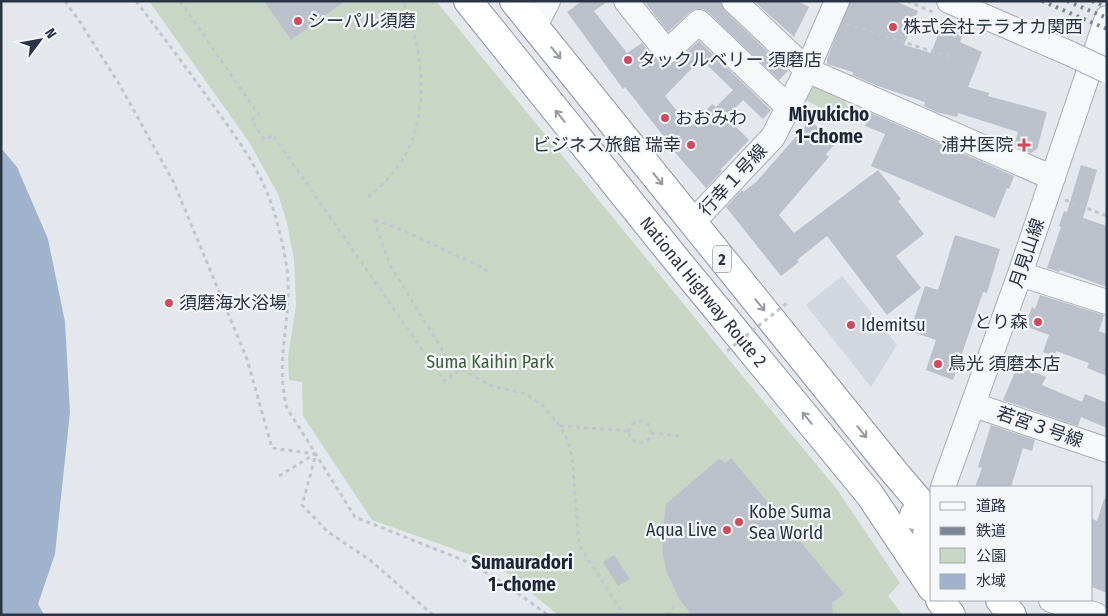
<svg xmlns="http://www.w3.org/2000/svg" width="1108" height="616" font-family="'Fira Sans Condensed','Noto Sans JP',sans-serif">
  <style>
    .built { fill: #d2d6de }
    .green { fill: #c9d6c5 }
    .water { fill: #9fb4cc }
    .building { fill: #bbc0ca; fill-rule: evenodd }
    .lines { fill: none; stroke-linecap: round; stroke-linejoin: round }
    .minor-casing { stroke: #a9aeb7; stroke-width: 26 }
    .highway-casing { stroke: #8b94a3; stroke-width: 30 }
    .path { stroke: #c2c5cb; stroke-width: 3; stroke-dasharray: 4 4; stroke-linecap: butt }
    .minor { stroke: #f7f8fa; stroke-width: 24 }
    .highway { stroke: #fff; stroke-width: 28 }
    .rail { stroke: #7d8696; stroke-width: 4; stroke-dasharray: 2.5 5; stroke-linecap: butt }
    .minor-bridge-casing { stroke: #a9aeb7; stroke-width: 26; stroke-linecap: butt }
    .path-bridge { stroke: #c2c5cb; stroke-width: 3; stroke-dasharray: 4 4; stroke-linecap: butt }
    .minor-bridge { stroke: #f7f8fa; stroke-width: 24 }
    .oneway { stroke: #959aa2 }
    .poi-dot { fill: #d1495b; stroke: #f4f6f9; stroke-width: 2 }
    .labels { text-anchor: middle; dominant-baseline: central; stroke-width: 4.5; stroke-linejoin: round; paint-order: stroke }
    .shield { fill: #f4f6f9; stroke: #676e7b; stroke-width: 1 }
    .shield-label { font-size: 16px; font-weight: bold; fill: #2b3445 }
    .poi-label { font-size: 18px; fill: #2b3445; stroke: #f4f6f9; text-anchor: start }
    .street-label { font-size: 18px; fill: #2b3445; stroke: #f4f6f9 }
    .park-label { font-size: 18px; fill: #3f6138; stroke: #f4f6f9 }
    .neighbourhood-label { font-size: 19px; font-weight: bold; fill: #1d2536; stroke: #f4f6f9 }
  </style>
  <rect width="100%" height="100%" fill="#e4e7ec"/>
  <path class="built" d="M842 276 897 345 871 387 806 305Z"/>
  <path class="green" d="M149 1H436L735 367 836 488 900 583 888 596 903 615H558L507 573 482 559 372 520 303 416 302 382 289 380 288 357 296 305 294 259 287 223 278 194 249 142Z
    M820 80 840 90 851 113 844 120 800 97 807 85Z"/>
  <path class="water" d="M1 148 17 167 48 239 65 322 70 412 55 554 38 604 44 615H1Z"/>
  <path class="building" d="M264 1H345L291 40Z
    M582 1H608L594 11 627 53 642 43 657 61 663 65 669 66 676 62 699 41 771 110 763 119 743 100 726 117 749 140 721 169 722 171 706 188 671 148 672 147 625 87 623 89 567 12ZM701 59 733 90 716 107 712 104 690 127 665 96Z
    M644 1H721L725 11 788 71 779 80 708 12 703 9H696L690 12 668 32Z
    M754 1H798L809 7 794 37Z
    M850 1H895L918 11 904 45 931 53 942 25 963 34 960 42 982 52 968 87 989 93 988 96 1047 112 1037 149 1031 153 1014 146 1018 132 958 113 957 117 936 112 924 106 925 102 878 86 852 75 853 72 827 64V59Z
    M871 113 1014 176 1009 189 1007 188 995 218 871 166 885 134 865 126Z
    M812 122 836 143 826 154 829 157 779 215 794 233 878 170 901 199 898 201 924 234 896 256 921 288 887 315 827 236 797 260 799 262 781 276 726 207 742 190 743 192 756 182 808 123 810 124Z
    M1081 165 1097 170 1083 218 1107 226V287L1060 270 1059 272 1047 268 1061 227 1059 226 1064 211 1067 212Z
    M955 235 1000 249 987 293 983 292 953 380 926 370 936 340 910 331 925 286 938 290Z
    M1040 295 1104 315 1099 331 1107 334V376L1087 368 1089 363 1056 351 1054 356 1043 352 1049 335 1025 326 1032 307 1035 309Z
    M1018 365 1046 377 1042 385 1082 402 1085 394 1107 403V428L1081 417 1078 426 1003 400Z
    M991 425 1035 440 1032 451 1023 448 1011 487H975L982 468 978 467Z
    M731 458 844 594 832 603 833 615H692L679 599 666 570 663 554 662 538 666 504 719 459 725 463Z
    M1104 499H1107V593L1092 587V519L1097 521Z
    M614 555 630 579 618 586 603 562Z"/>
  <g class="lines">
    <g class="minor-casing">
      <path id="minor" d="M626 1 667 52 699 22 788 107
        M734 1 807 70 1053 178
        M949 1 1071 54
        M535 26 548 1
        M693 222 773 137 807 70 837 1
        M1020 274 1107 302
        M974 405 1107 450
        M943 487 1020 274 1107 18
        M1051 600 1096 615"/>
    </g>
    <g class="highway-casing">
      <g id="highway">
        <path id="s1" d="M468 1 675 258 870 495 932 588"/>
        <path d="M514 1 896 474 932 516"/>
        <path d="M914 515H932C927 531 923 545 932 560"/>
        <path d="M940 600 951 615"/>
        <path d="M1000 600 1012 615"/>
      </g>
    </g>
    <path class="path" d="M65 1 80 22 121 87 174 183 247 359 272 448 316 454 302 505 328 532 370 560 433 615
      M136 1C162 35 188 70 213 105 233 133 255 162 268 195 276 214 284 248 287 269 293 317 274 359 287 408L355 517 470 563 505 584 548 615
      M180 1 259 115 251 120 265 140 273 135 444 381 459 370
      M907 1 933 12
      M847 24 950 57
      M368 197C381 186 393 175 402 161 431 114 423 49 403 1
      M1065 200 1107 216
      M374 220 390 265 451 364 492 386 526 394 543 406 560 426 567 439 572 456 579 545 624 615
      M375 220 393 226 482 267 489 273
      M629 432a11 11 0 1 1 22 0a11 11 0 1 1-22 0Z
      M560 426 629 431
      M651 433 679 436
      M279 476 315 454
      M667 615 676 604"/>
    <use href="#minor" class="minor"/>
    <use href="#highway" class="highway"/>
    <path class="rail" d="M1042 1 1107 29
      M1067 1 1107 18
      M1092 1 1107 7"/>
    <g class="minor-bridge-casing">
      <path id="minor-bridge" d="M1071 54 1107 71"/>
    </g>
    <path class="path-bridge" d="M727 351 787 303"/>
    <use href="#minor-bridge" class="minor-bridge"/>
  </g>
  <defs><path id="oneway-shaft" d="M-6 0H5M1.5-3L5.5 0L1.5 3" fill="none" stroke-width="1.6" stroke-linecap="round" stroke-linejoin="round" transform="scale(1.25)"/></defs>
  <g class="oneway">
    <use href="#oneway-shaft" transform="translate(556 53) rotate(51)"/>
    <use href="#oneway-shaft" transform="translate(560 116) rotate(-129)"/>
    <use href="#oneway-shaft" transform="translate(658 179) rotate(51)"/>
    <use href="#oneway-shaft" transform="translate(760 305) rotate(51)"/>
    <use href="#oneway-shaft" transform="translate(807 418) rotate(-129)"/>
    <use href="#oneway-shaft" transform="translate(862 432) rotate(51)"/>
  </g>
  <g class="poi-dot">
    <circle cx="298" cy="21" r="5"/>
    <circle cx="893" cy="27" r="5"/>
    <circle cx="628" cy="60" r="5"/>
    <circle cx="665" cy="118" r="5"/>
    <circle cx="691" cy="145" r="5"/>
    <path d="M1021.5 137.5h5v5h5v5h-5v5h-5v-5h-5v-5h5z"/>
    <circle cx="169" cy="303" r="5"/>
    <circle cx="1038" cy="322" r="5"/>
    <circle cx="851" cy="325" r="5"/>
    <circle cx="938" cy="364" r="5"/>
    <circle cx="739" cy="522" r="5"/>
    <circle cx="727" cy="530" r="5"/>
  </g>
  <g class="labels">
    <rect class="shield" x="713" y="245.5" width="18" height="27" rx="4"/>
    <g class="shield-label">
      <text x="722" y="259">2</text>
    </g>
    <g class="poi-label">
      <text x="308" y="21">シーパル須磨</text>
      <text x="903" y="27">株式会社テラオカ関西</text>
      <text x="638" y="60">タックルベリー 須磨店</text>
      <text x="675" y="118">おおみわ</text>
      <text x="681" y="145" text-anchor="end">ビジネス旅館 瑞幸</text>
      <text x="1013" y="145" text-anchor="end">浦井医院</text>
      <text x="179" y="303">須磨海水浴場</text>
      <text x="1028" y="322" text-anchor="end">とり森</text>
      <text x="861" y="325">Idemitsu</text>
      <text x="948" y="364">鳥光 須磨本店</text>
      <text x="749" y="512">Kobe Suma<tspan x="749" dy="21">Sea World</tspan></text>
      <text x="717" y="530" text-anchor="end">Aqua Live</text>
    </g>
    <g class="street-label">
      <text transform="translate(733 180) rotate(-47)">行幸１号線</text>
      <text transform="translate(1027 253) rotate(-71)">月見山線</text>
      <text stroke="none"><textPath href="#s1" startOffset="374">National Highway Route 2</textPath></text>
      <text transform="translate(1040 427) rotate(19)">若宮３号線</text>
    </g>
    <g class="park-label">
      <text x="490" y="362">Suma Kaihin Park</text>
    </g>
    <g class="neighbourhood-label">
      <text x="829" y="114">Miyukicho<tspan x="829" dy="22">1-chome</tspan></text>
      <text x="522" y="562">Sumauradori<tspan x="522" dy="22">1-chome</tspan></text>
    </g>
  </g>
  <rect width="1108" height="616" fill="none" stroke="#2b3445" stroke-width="5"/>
  <rect x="930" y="486" width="162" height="115" fill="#f4f6f9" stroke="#a4a8b1"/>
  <rect x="940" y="502" width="25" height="8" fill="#f7f8fa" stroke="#a4a8b1"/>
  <text x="976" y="511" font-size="15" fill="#2b3445">道路</text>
  <rect x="940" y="527" width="25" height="8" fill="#7d8696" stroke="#a4a8b1"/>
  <text x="976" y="536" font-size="15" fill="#2b3445">鉄道</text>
  <rect x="940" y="548" width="25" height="15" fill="#c9d6c5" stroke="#a4a8b1"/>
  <text x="976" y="561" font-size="15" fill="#2b3445">公園</text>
  <rect x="940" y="574" width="25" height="15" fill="#9fb4cc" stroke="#a4a8b1"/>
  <text x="976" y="586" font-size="15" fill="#2b3445">水域</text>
  <g transform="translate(40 40) rotate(58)" stroke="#f4f6f9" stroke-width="4" paint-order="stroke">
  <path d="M0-4L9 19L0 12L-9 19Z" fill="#2b3445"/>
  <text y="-8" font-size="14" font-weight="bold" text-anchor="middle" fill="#2b3445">N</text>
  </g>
</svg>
